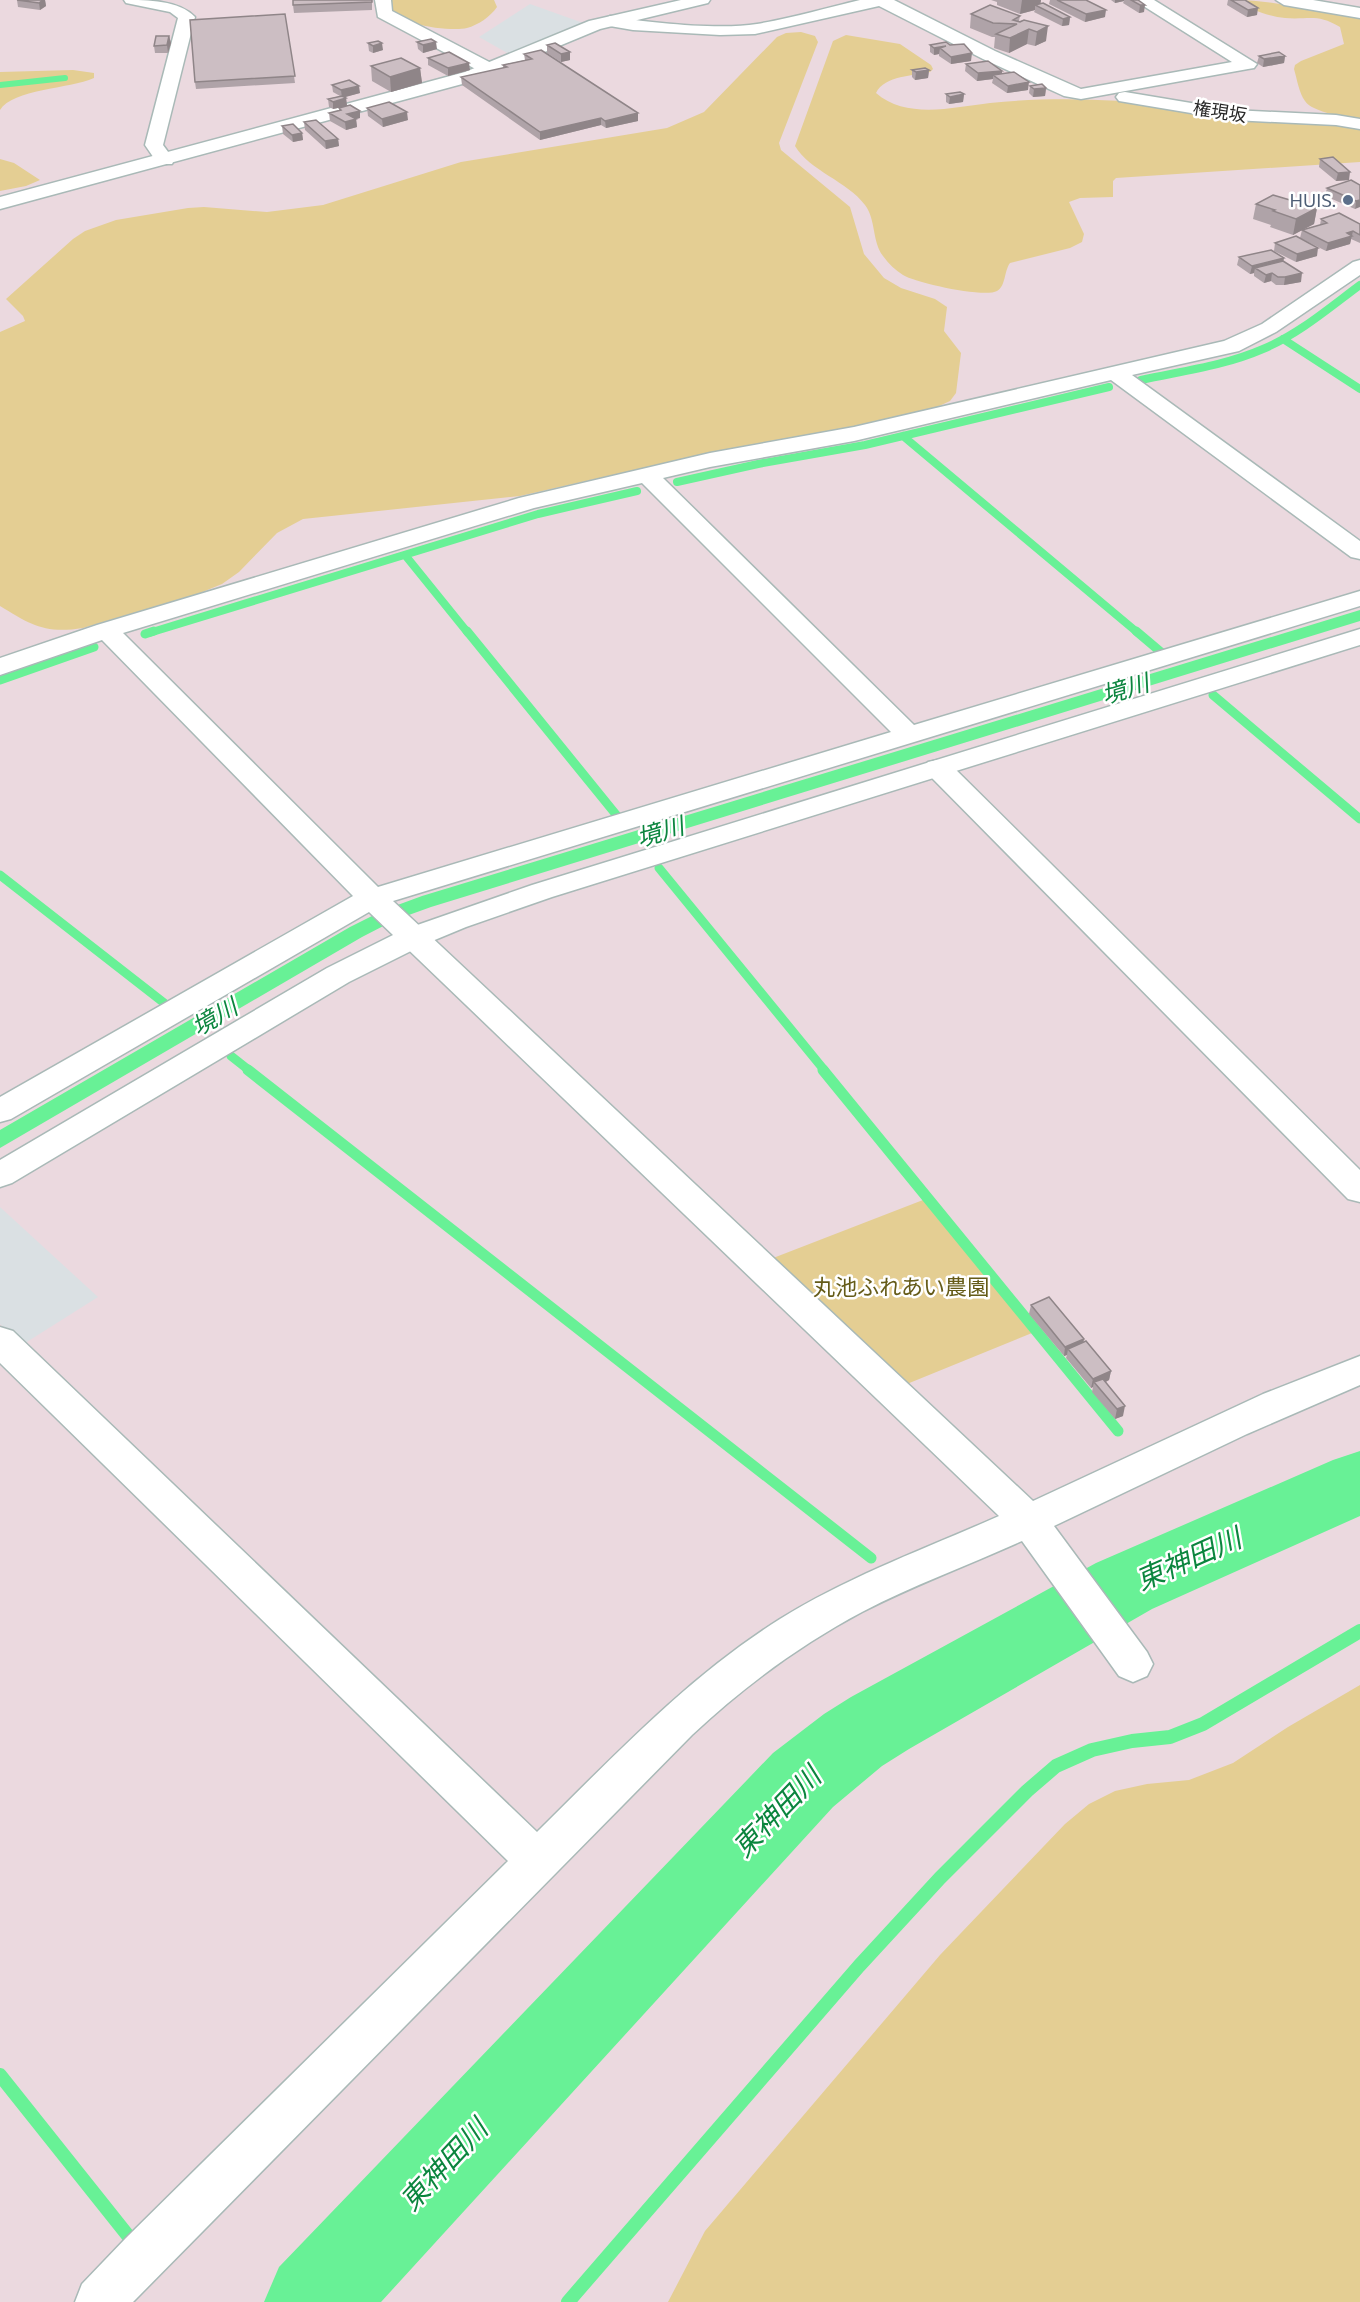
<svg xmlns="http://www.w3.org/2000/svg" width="1360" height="2302" font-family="Commissioner,'Noto Sans JP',sans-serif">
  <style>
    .industrial { fill: #dae0e3 }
    .green { fill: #e4ce93 }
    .water { fill: #68f196 }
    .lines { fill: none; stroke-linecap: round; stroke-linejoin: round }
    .stream-far4 { stroke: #68f196; stroke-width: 6 }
    .stream-far3 { stroke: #68f196; stroke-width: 8 }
    .stream-far2 { stroke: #68f196; stroke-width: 9 }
    .stream-far1 { stroke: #68f196; stroke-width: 11 }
    .stream { stroke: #68f196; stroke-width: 14 }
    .river { fill: #68f196; fill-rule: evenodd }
    .minor-casing { stroke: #a9b9b7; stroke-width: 3 }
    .tertiary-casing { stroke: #a9b9b7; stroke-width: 3 }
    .secondary-casing { stroke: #a9b9b7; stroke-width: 3 }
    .minor { fill: #fff; fill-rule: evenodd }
    .tertiary { fill: #fff; fill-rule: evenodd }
    .secondary { fill: #fff; fill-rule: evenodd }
    .wall { fill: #afa3a8 }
    .shaded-wall { fill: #8f8588 }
    .building { fill: #ccbec3; stroke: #8f8588; stroke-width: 1.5 }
    .service-dot { fill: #5c6f8a; stroke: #fff; stroke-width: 2 }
    .labels { text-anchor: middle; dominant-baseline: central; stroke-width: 5; stroke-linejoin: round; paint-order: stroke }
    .far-street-label { font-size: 18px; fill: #282828; stroke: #fff }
    .far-service-label { font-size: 18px; fill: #4e5e75; stroke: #fff; text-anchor: end }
    .park-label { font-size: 22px; fill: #655b18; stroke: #fff }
    .water-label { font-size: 24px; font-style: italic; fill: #0b853e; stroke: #fff }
    .near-water-label { font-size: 28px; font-style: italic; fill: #0b853e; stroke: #fff }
  </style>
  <rect width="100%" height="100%" fill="#ebd9df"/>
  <path class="industrial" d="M530 4 586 24 511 55 479 37Z
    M0 1207 98 1297 22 1345 0 1324Z"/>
  <path class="green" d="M391 0H494L497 7C490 17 478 25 467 28 450 32 383 24 391 0Z
    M1235 0C1277 0 1318 13 1360 18V120C1347 117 1313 113 1305 101 1299 93 1297 79 1294 69L1295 65 1301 61 1344 44 1340 27C1317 13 1309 20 1285 18 1266 16 1251 9 1235 0Z
    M801 32 815 36 818 42 779 143 781 150 850 207 864 254 884 278 901 288 935 299 947 307 944 331 961 353 956 393 950 401 937 407 848 428 705 454 520 496 303 519 277 533 239 572 222 584 200 593 83 628C45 634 31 625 0 606V332L25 321 23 316 6 299 73 239 85 231 116 220 188 208 204 207 267 212 323 205 461 162 667 128 704 112 777 37 786 33Z
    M846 35 900 44 931 65 933 69 930 72C914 76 885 75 876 93 907 120 954 107 990 103 1106 91 1221 111 1335 124L1360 128V162L1116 178 1113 181V197L1080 198 1069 202 1084 234 1082 242 1070 248 1010 263C1004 271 1006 286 997 291 984 298 916 283 903 275 895 270 889 264 883 256 872 242 876 219 865 205 847 181 810 171 795 146L833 41Z
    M73 70 94 73V78C69 89 13 89 0 110V72Z
    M0 159 14 163 40 180 26 186 0 191Z
    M923 1200 1032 1333 902 1386 768 1260Z
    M1360 1685V2302H668L705 2231 940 1955 1065 1824 1089 1804 1115 1791 1147 1784 1189 1780 1233 1763 1288 1727Z"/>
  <path class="water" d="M1360 610V621L431 907 395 920 362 937 0 1148V1130L350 927 384 910 422 896Z"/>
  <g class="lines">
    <path class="stream-far4" d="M0 85 65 78"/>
    <path class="stream-far3" d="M1283 339 1360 389
      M1141 380C1182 371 1224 366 1263 349 1299 334 1329 308 1360 285
      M903 436 1138 633
      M677 482 758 464 865 445 1109 387
      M405 555 468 633
      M149 633 538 514 637 491"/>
    <path class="stream-far2" d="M467 631 618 817
      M1136 631 1162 653
      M145 634 154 631
      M0 680 94 647
      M1213 695 1360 819
      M659 868 825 1071
      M0 875 168 1006
      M231 1056 250 1071"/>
    <path class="stream-far1" d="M248 1070 871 1558
      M823 1070 1118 1431"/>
    <path class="stream" d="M0 2075 133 2242
      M568 2302 859 1966 940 1878 1027 1791 1056 1766 1092 1750 1132 1741 1170 1737 1203 1724 1360 1631"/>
    <path class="river" d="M1360 1451V1516L1152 1609 909 1749 882 1766 833 1807 381 2302H264L279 2267 773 1753 824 1714 851 1697 1096 1563 1333 1460Z"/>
    <g class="minor-casing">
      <path id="minor" d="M124 0C148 0 179 0 195 17L163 145 174 160 172 164H158L145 145 178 18 170 12 126 3Z
        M375 0H391L392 11 495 65 498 69 495 73H483L378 17Z
        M860 0H894L995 51 1081 89 1232 62 1134 0H1154L1257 64 1254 68 1248 69 1081 99 1064 96 983 59 879 6 755 34 720 35 633 30 604 25 602 21 610 16C648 23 720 30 757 24 792 18 826 8 860 0Z
        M1125 92 1233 110 1336 115 1360 119V129L1336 125 1233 120 1119 101 1116 97 1119 93Z
        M1360 260V275L1276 332 1239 351 1132 375 1360 541V559L1351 557 1111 380 854 441 710 467 663 478 914 725 1360 591V606L393 901 1033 1501 1263 1394 1360 1356V1385L1247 1434 1054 1526 1147 1652 1153 1664 1147 1676 1133 1682 1119 1676 1022 1541C969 1565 914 1585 862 1612 800 1645 743 1687 692 1735L133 2302H75L82 2284 126 2238 508 1861 0 1363V1327L13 1331 537 1832C614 1756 688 1677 780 1619 849 1576 925 1549 999 1516L369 912 11 1119 0 1122V1097L353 896 102 640 0 675V658L97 625 519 498 710 453 854 427 1224 341 1262 324 1353 262ZM642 483 891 732 378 887 123 633 534 508Z
        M938 760 948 762 1360 1170V1202L1348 1199 928 774 924 768 928 762Z"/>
    </g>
    <g class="tertiary-casing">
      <path id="tertiary" d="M681 0H710L708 3 600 29 477 80 0 209V197L465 72 589 21Z
        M1360 629V645L552 897 466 927 425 944 349 982 12 1183 0 1187V1160L327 968 403 930 532 885Z"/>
    </g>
    <g class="secondary-casing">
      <path id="secondary" d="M1276 0H1313L1360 8V18L1284 5Z"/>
    </g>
    <use href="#minor" class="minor"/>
    <use href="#tertiary" class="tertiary"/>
    <use href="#secondary" class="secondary"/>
  </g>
  <path class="wall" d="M17 0H45L46 6 40 10 18 7Z
    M372 0V10L294 13 293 5Z
    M991 0H1041L1040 4 1070 17 1069 25 1062 26 1034 12 1035 10 1020 14 997 5V2Z
    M1050 0H1086L1105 17 1085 22 1049 4Z
    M1111 0H1138L1144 12 1139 13 1123 3 1124 1 1115 3Z
    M1228 0H1245L1257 15 1247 17 1227 5Z
    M285 14 295 83 196 89 195 82Z
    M971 14 1020 16 1019 21 1024 20 1046 41 1035 46 1027 44 1009 53 994 48 995 37H992L970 28Z
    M169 36 171 43 168 53H155L154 46Z
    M417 42 437 49 423 53 418 49Z
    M368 43 383 50 373 53 369 51Z
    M547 45 570 52V60L561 62 547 53Z
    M930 45H950L971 61 951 64 939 56V54L934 55 930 52Z
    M524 54 638 121 606 128 601 125 540 140 462 85 461 77 503 68V65L525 60Z
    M1259 56H1285L1284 63 1263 67 1257 63Z
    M428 58 470 70 448 76 428 65Z
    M966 64 1002 71V74L1028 90 1007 93 992 83 993 79 977 81 965 71Z
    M371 66 420 68 422 83 391 92 372 81Z
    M912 70H929L928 78 915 80 912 77Z
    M332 85 360 93 344 97 346 98 347 106 333 109 329 107 328 99 340 96 333 92Z
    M1030 86 1046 88 1045 96 1033 97 1029 93Z
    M946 94H964L963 102 949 104 946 102Z
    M339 108 360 111V118L356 119 357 127 346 130 330 121 329 113 339 111Z
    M367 108 408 120 383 127 368 116Z
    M304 122 338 139 339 146 326 149 305 130Z
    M282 126 302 133 303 140 293 142 283 134Z
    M1320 159 1349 180 1336 181 1319 167Z
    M1360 185 1355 209 1325 196 1327 188Z
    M1256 204 1317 208 1314 224 1302 230 1320 225 1321 219 1360 224V243L1351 239 1350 244 1326 251 1300 238 1302 230 1293 235 1270 227 1271 225 1253 219Z
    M1275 243 1317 256 1296 262 1274 251Z
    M1239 257 1284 258 1283 261 1301 282 1284 285H1276L1271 281 1264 283 1254 276V273L1250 274 1237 265Z
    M1031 1305 1084 1339 1083 1342 1111 1371 1109 1380 1106 1382 1123 1416 1115 1419 1092 1392 1093 1387 1091 1388 1066 1358 1067 1355 1064 1356 1029 1314Z"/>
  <path class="shaded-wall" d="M43 0H45L46 6 40 10 39 3Z
    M1022 0H1041L1040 7 1035 5V10L1020 14Z
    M1115 0H1124V1L1115 3Z
    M1140 5H1145L1144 12 1139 13Z
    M1258 8 1257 15 1247 17 1248 10Z
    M1106 10 1105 17 1085 22 1086 14Z
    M1070 17 1069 25 1062 26 1063 19Z
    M1048 26 1046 41 1035 46 1037 32Z
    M1029 29 1027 44 1009 53 1010 38Z
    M169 36 171 43 168 53 167 45Z
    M436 42 437 49 423 53V45Z
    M382 43 383 50 373 53V46Z
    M946 46 940 48 939 54 934 55V48Z
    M570 52V60L561 62V54Z
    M972 53 971 61 951 64V57Z
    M1285 56 1284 63 1263 67 1264 59Z
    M469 63 470 70 448 76V68Z
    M420 68 422 83 391 92 390 77Z
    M929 70 928 78 915 80 916 72Z
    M1002 71V78L993 75V79L977 81 978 73Z
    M1029 82 1028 90 1007 93 1008 86Z
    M359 86 360 93 342 98 341 90Z
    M1046 88 1045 96 1033 97 1034 89Z
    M964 94 963 102 949 104 950 97Z
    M346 98 347 106 333 109V102Z
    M360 111V118L356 119 357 127 346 130 345 122 347 114Z
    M407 112 408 120 383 127 382 119Z
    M638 113V121L606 128 605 121Z
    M601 118V125L540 140V132Z
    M302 133 303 140 293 142 292 135Z
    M338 139 339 146 326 149 325 141Z
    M1350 172 1349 180 1336 181 1338 173Z
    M1360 200V207L1355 209 1356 201Z
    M1317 208 1314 224 1293 235 1296 219Z
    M1353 231 1350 244 1326 251 1328 243 1347 233Z
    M1318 248 1317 256 1296 262 1297 254Z
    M1284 258 1282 266 1255 268 1254 273 1250 274 1252 266Z
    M1272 273 1271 281 1264 283 1266 275Z
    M1302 273 1301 282 1284 285 1285 277Z
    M1084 1339 1082 1349H1068L1067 1355 1064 1356 1065 1347Z
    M1111 1371 1109 1380 1097 1386 1094 1382 1093 1387 1091 1388 1093 1379Z
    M1125 1406 1123 1416 1115 1419 1117 1409Z"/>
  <path class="building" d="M17 0H43L39 3Z
    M293 0H372V2L293 5Z
    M1057 0H1086L1106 10 1086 14Z
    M1131 0H1138L1145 5H1140Z
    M1231 0H1245L1258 8 1248 10Z
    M1043 3 1070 17 1063 19 1035 5Z
    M990 5 1020 16 1013 20 1020 22 1024 20 1048 26 1037 32 1029 29 1010 38 996 34 1017 24 993 23 971 14Z
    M285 14 295 76 195 82 190 20Z
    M156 36H169L167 45 154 46Z
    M431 39 436 42 423 45 417 42Z
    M378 41 382 43 373 46 368 43Z
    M946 42 950 45 964 44 972 53 951 57 940 48 946 46 934 48 930 45Z
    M555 43 570 52 561 54 547 45Z
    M541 50 638 113 605 121 601 118 540 132 461 77 507 67 503 65 532 59 524 54Z
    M449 52 469 63 448 68 428 58Z
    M1279 52 1285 56 1264 59 1259 56Z
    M401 58 420 68 390 77 371 66Z
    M988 61 1002 71 978 73 966 64Z
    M925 68 929 70 916 72 912 70Z
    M1014 72 1029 82 1008 86 993 75Z
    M349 80 359 86 341 90 332 85Z
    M1042 84 1046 88 1034 89 1030 86Z
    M960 92 964 94 950 97 946 94Z
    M342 96 346 98 333 102 328 99Z
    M389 102 407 112 382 119 367 108Z
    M350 105 360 111 347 114 356 119 345 122 329 113 341 110 339 108Z
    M316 120 338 139 325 141 304 122Z
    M293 124 302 133 292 135 282 126Z
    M1333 157 1350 172 1338 173 1320 159Z
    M1351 180 1360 185V200L1356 201 1327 188Z
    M1273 195 1317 208 1296 219 1273 211 1275 210 1256 204Z
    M1339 213 1360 224V235L1353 231 1347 233 1352 236 1328 243 1302 230 1327 223 1321 219Z
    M1296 236 1318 248 1297 254 1275 243Z
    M1271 250 1284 258 1252 266 1239 257Z
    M1283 261 1302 273 1285 277H1278L1272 273 1266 275 1255 268Z
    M1049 1297 1084 1339 1065 1347 1031 1305Z
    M1086 1341 1111 1371 1093 1379 1068 1349Z
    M1103 1379 1125 1406 1117 1409 1094 1382Z"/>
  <circle class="service-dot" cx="1348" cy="200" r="6"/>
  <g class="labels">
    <g class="far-street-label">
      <text transform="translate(1220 111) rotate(9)">権現坂</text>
    </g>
    <g class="far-service-label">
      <text x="1336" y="200">HUIS.</text>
    </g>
    <g class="park-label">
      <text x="901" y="1286">丸池ふれあい農園</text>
    </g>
    <g class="water-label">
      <text transform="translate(1125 688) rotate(-17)">境川</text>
      <text transform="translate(660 831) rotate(-17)">境川</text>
      <text transform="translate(214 1016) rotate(-30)">境川</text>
    </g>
    <g class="near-water-label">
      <text transform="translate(1188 1558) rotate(-24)">東神田川</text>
      <text transform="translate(776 1811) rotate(-46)">東神田川</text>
      <text transform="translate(443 2164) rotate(-47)">東神田川</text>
    </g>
  </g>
</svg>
